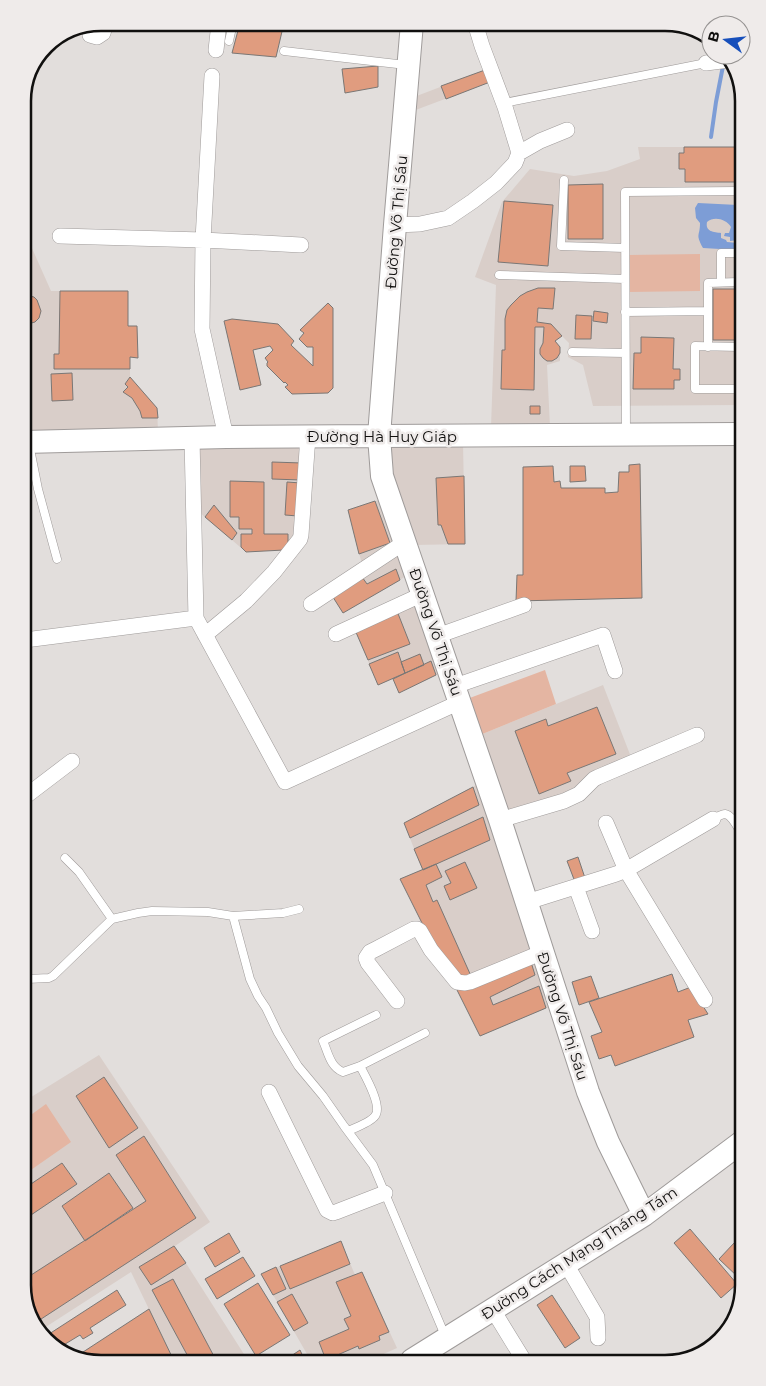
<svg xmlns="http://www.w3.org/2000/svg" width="766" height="1386" font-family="Montserrat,sans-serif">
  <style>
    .built { fill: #d9cec9 }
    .green { fill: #e4b5a2 }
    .water { fill: #7d9dd6 }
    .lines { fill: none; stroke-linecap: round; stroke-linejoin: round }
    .stream { stroke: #7d9dd6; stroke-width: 4 }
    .building { fill: #e09c7f; stroke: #7a7775 }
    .lane-casing { stroke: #9f9b9a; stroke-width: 9 }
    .street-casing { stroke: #9f9b9a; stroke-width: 16 }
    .secondary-casing { stroke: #9f9b9a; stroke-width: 24 }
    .lane { stroke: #fff; stroke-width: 8 }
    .street { stroke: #fff; stroke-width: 15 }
    .secondary { stroke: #fff; stroke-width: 22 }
    .labels { text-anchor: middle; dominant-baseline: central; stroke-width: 5; stroke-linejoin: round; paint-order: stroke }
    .street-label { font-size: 15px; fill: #11100f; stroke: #efebea }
    .rim { fill: none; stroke: #11100f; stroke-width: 2.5 }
  </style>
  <rect width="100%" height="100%" fill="#e2dedc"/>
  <path class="built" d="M485 70 490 82 413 111 414 97Z
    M638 147H738L739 405 593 406 583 365 568 357 569 343 562 336 555 341 560 349V361L547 365 550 427H491L496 285 475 277 502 202 530 169 574 176 607 171 640 159Z
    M23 240 31 246 51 291H128V326H137L138 358H130V377L157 408 158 431 24 434Z
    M463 443 465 544 414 545 391 479 387 444Z
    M303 444 297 532 284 550 246 552 199 512 197 445Z
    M382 499 408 575 343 613 331 594 364 572 348 510Z
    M417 601 442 672 399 693 393 679 378 685 355 630Z
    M603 685 631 757 575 791 506 814 480 735Z
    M480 783 534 951 471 976 426 931 400 879 422 869 404 823Z
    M537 960 552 1006 480 1036 455 986Z
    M99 1055 210 1222 175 1246 249 1362 175 1363 131 1272 41 1330 29 1315 28 1099Z
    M341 1241 355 1275 362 1272 397 1348 368 1361H311L261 1274Z"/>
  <path class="green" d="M700 254V291L628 292V255Z
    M545 670 556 704 480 735 467 699Z
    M46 1104 71 1142 28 1172V1117Z"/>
  <path class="water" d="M698 203 738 205V240L730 241V237L724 236 725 233H729L731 227C726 219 714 216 707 222 705 232 714 232 721 233V238L726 240 727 242 738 243 737 250 703 248C695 233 700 237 700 223L696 218 695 208Z"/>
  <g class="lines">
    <path class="stream" d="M711 137 716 102 723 66"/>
  </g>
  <path class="building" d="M240 23H284L276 57 232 53Z
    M378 66V87L345 93 342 69Z
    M485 70 490 82 446 99 441 86Z
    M684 147H738V182H685V169H679V153H684Z
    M603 184V239H568V185Z
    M504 201 553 205 548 266 498 262Z
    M24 277 25 295 34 297 37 300 41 311 39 318 35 322 24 325Z
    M538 288H555L553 309 538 308 537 322 551 324 562 336 555 341 560 347V353L557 358 552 361H547L543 358 540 354V349L543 343 544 327H535L534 390 501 389 502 350H505V319L507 310 511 305 520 296 527 292Z
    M713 289H738L739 340H713Z
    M60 291H128V326H137L138 358 130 357V369H54V354H59Z
    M328 303 333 308V388L328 393 292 394 285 387 288 385 285 382 284 383 267 366V363L268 362 265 358 273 350 270 346 253 350 261 385 240 390 224 321 232 319 278 324 294 341 291 345 313 366V347H307L299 339 304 333 300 330Z
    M594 311 608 313 607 323 593 321Z
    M576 315 592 316 591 339H575Z
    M641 337 674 338 673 369H680V380H674V389H633L634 353H641Z
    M72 373 73 400 52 401 51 374Z
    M130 377 157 408 158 418H142L140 411 132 398 123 392 128 387 125 384Z
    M530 406H540V414H530Z
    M272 462 302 463 301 480 272 479Z
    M640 464 642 598 516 601 517 575H523V467L553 466 554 482 560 481 561 488H605V493L618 492 619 472H629V465Z
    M570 466H585L586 481 570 482Z
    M464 476 465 544H448L441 525H438L436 478Z
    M230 481 264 482V534H288V546L284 550 246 552 241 547V534H252V529H239V517H230Z
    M287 482 301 483 298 516 285 515Z
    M375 501 390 543 359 554 348 510Z
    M214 505 237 533 232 540 205 517Z
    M396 569 400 580 343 613 331 594 360 574 367 584Z
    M397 611 410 644 368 660 355 630Z
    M398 652 405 673 378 685 369 664Z
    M420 654 424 665 405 673 401 662Z
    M431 661 436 675 399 693 393 679Z
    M597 707 616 754 567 773 571 781 539 794 515 731 546 719 548 726Z
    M473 787 479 805 410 838 404 823Z
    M483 817 490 840 423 870 414 849Z
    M578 857 585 878 575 882 567 861Z
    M465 862 477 888 450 900 444 886 451 883 445 871Z
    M436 864 442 877 426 885 433 902 437 900 471 976 459 978 426 931 400 879Z
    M531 962 535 975 490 997 493 1005 539 986 546 1008 480 1036 455 986Z
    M672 974 678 992 691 987 708 1014 688 1020 694 1037 615 1066 611 1055 599 1059 591 1036 602 1032 589 1002Z
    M591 976 599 998 579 1005 572 982Z
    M104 1077 138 1128 109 1148 76 1096Z
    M144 1136 196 1218 35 1323 29 1315 28 1277 146 1201 116 1155Z
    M62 1163 77 1184 28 1217V1186Z
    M109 1173 133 1208 85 1241 62 1206Z
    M690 1229 737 1284 721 1298 674 1243Z
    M229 1233 240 1252 215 1267 204 1248Z
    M341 1241 350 1264 290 1289 280 1266Z
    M735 1242 743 1250V1273L739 1278 719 1259Z
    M174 1246 186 1263 151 1285 139 1267Z
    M243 1257 255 1276 217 1299 205 1279Z
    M276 1267 286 1289 273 1295 261 1274Z
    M362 1272 389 1332 379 1336 380 1340 359 1349 358 1346 326 1360 319 1342 349 1329 344 1319 351 1316 336 1282Z
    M173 1279 217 1362H191L152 1290Z
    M258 1283 290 1335 256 1356 224 1304Z
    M117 1290 126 1305 90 1328 93 1333 83 1339 80 1335 57 1349 46 1336Z
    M292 1294 308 1323 294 1331 277 1302Z
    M552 1295 580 1338 565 1348 537 1305Z
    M149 1309 175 1363H97L82 1358 80 1354Z
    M300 1350 305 1361H294L291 1356Z"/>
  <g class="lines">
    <g class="lane-casing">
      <path id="lane" d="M229 41 233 23
        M284 51 406 65
        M504 103 706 63
        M564 180 561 246 625 248
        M499 275 625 279
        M721 282V253H738
        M625 312 708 311
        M708 347V283L738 282
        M739 347 695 346V389H739
        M572 352 625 353
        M626 432 625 192 738 191
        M29 444 38 489 57 559
        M739 671 740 674
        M713 819C716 818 721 814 725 814 732 815 738 828 741 833
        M65 858 79 872 112 919
        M233 916 250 979 258 996 266 1008 278 1033 298 1066 323 1096 344 1126 373 1165 446 1338
        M27 979 49 978 53 976 112 919 138 913 152 911 208 912 233 916 283 913 299 909
        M376 1015 323 1041C328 1052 330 1067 343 1072L360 1066 425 1033
        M348 1131C355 1128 371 1122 375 1116 383 1106 365 1076 360 1066"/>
    </g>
    <g class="street-casing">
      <path id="street" d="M475 23 482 46 505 107 519 153
        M90 35 97 37 103 33 106 23
        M216 50 219 23
        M706 63 729 60
        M212 76 203 240 202 329 226 437
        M395 225 420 224 448 218 473 201 496 183 515 163 519 153 540 141 567 130
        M60 236 203 240 301 245
        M192 438 196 618 285 782 460 702
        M311 604 405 542
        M336 634 423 594
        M205 635 246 601 274 572 300 539 301 535 308 436
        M437 636 524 605
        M25 640 196 618
        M455 686 603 635 615 671
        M26 796 72 761
        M500 820 564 801 579 794 594 779 598 777 697 735
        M606 823 626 870 705 1000
        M576 887 592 931
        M527 902 616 874 626 870 713 819
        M397 1001 368 963 366 958 370 952 376 949 414 929H417L420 931 431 950 457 982 465 983 470 982 543 952
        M269 1092 327 1210 333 1213 336 1212 385 1193
        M566 1264 597 1317 598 1338
        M493 1310 523 1359"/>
    </g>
    <g class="secondary-casing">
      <path id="secondary" d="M412 23 395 225 379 436 382 476 500 820 588 1092 608 1142 644 1215
        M24 442 226 437 739 434
        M412 1360 644 1215 743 1141"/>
    </g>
    <use href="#lane" class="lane"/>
    <use href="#street" class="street"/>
    <use href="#secondary" class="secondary"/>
  </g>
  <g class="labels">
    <g class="street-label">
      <text transform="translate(396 222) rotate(-85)">Đường Võ Thị Sáu</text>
      <text x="382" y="436">Đường Hà Huy Giáp</text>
      <text transform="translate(436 632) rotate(71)">Đường Võ Thị Sáu</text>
      <text transform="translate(563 1016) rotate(72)">Đường Võ Thị Sáu</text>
      <text transform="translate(579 1253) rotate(-33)">Đường Cách Mạng Tháng Tám</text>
    </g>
  </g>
  <path d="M0 0H766V1386H0ZM101 31H665A70 70 0 0 1 735 101V1285A70 70 0 0 1 665 1355H101A70 70 0 0 1 31 1285V101A70 70 0 0 1 101 31Z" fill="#efebea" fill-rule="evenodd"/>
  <path class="rim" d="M101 31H665A70 70 0 0 1 735 101V1285A70 70 0 0 1 665 1355H101A70 70 0 0 1 31 1285V101A70 70 0 0 1 101 31Z"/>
  <g transform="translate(726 40) rotate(285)"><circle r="24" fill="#efebea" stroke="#969392"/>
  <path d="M0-4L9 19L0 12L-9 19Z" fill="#174fbb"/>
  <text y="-8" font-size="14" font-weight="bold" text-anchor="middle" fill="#11100f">B</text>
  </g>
</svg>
